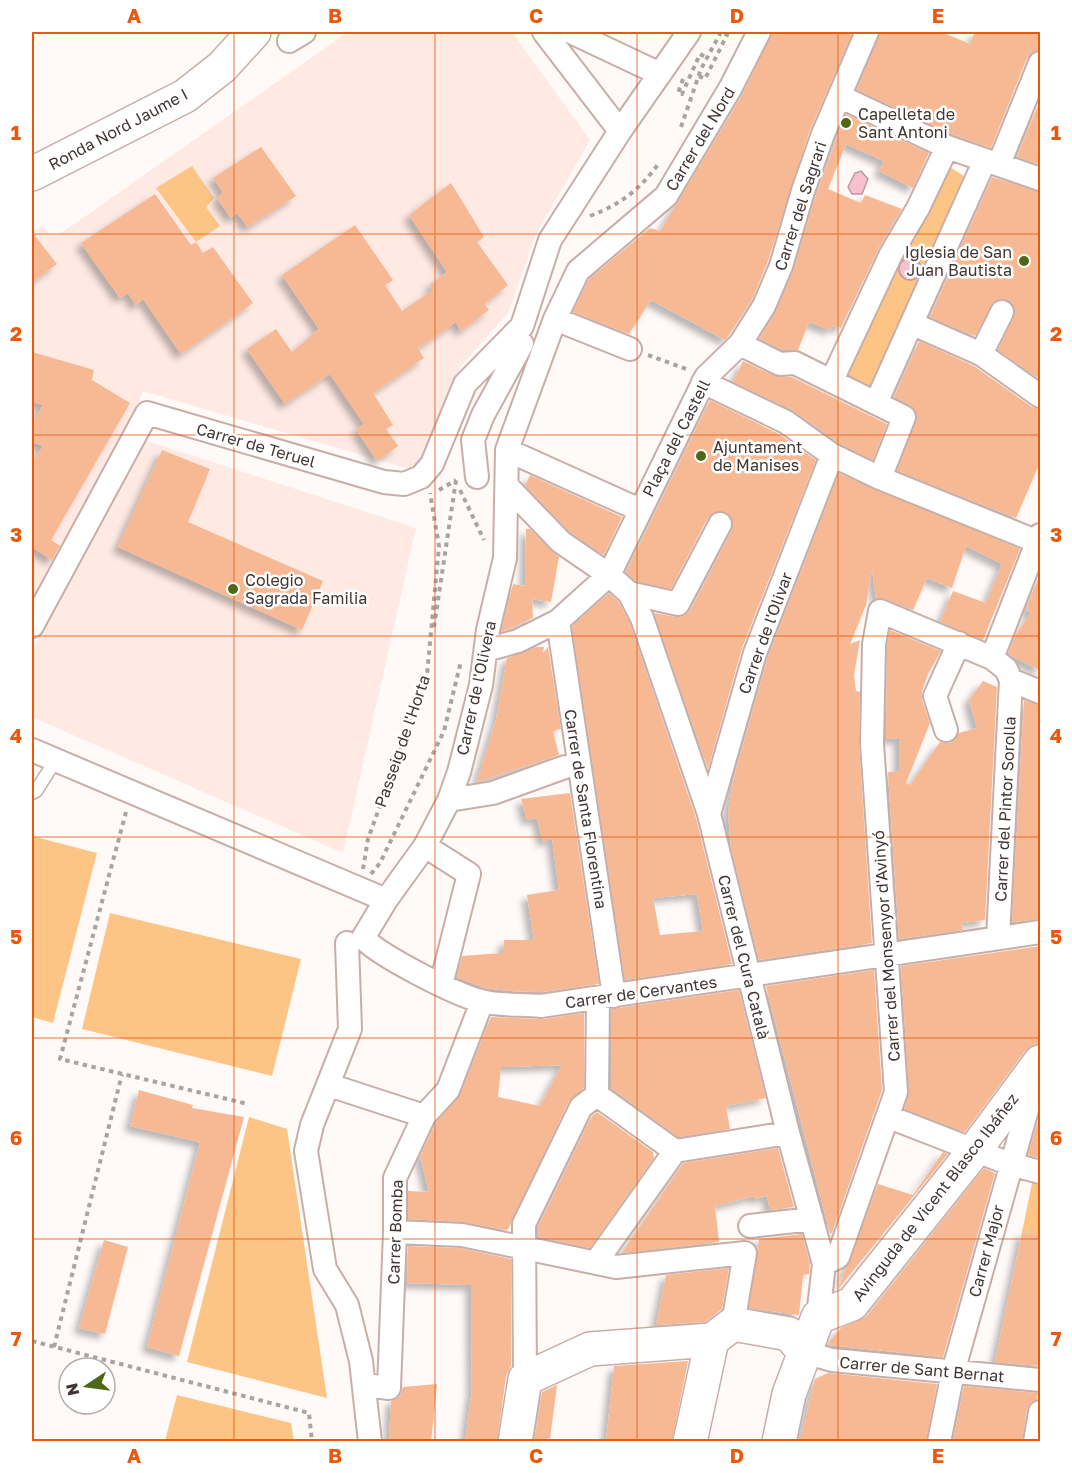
<svg xmlns="http://www.w3.org/2000/svg" width="1072" height="1473" font-family="'Golos Text',sans-serif">
  <style>
    .built { fill: #fee9e3 }
    .green { fill: #fcc585 }
    .water { fill: #f6c0d1; stroke: #c097a2; stroke-width: 1.5 }
    .building { fill: #f6b994; fill-rule: evenodd; filter: url(#shadow) }
    .lines { fill: none; stroke-linecap: round; stroke-linejoin: round }
    .lane-casing { stroke: #c8aea8; stroke-width: 15 }
    .street-casing { stroke: #c8aea8; stroke-width: 26 }
    .secondary-casing { stroke: #c8aea8; stroke-width: 36 }
    .path { stroke: #aba3a1; stroke-width: 4; stroke-dasharray: 4.5 4.5; stroke-linecap: butt }
    .lane { stroke: #fff; stroke-width: 12 }
    .street { stroke: #fff; stroke-width: 22 }
    .secondary { stroke: #fff; stroke-width: 33 }
    .grid { fill: none; stroke: #e8590c; stroke-width: 1.5; stroke-opacity: 0.55 }
    .poi-dot { fill: #4f6717; stroke: #fff; stroke-width: 2 }
    .labels { text-anchor: middle; dominant-baseline: central; stroke-width: 5; stroke-linejoin: round; paint-order: stroke }
    .poi-label { font-size: 16px; fill: #413633; stroke: #fff; text-anchor: start }
    .street-label { font-size: 16px; fill: #413633; stroke: #fff }
    .neatline { fill: none; stroke: #e8590c; stroke-width: 2 }
    .grid-label { font-size: 20px; text-anchor: middle; font-weight: bold; fill: #e8590c }
  </style>
  <defs>
    <filter id="shadow"><feDropShadow dx="-5.5" dy="5.5" stdDeviation="3" flood-color="#0004"/></filter>
  </defs>
  <rect width="100%" height="100%" fill="#fff9f8"/>
  <path class="built" d="M348 32H512L590 140 536 234 508 313 460 367 421 462 409 469 143 391 126 435 32 605V233L42 226 50 234 63 232Z
    M141 439 416 528 343 853 32 717V651Z"/>
  <path class="green" d="M945 164 972 181 877 396 837 376Z
    M192 166 214 198 206 207 220 226 196 242 156 188Z
    M32 836 97 853 53 1023 32 1017Z
    M110 913 301 959 272 1076 82 1029Z
    M249 1117 287 1129 327 1398 187 1362Z
    M1032 1183 1040 1185V1236L1022 1232Z
    M177 1395 291 1423 294 1441H165Z"/>
  <path class="water" d="M861 171 868 179 862 194H852L848 187 855 173Z
    M899 269a11 11 0 1 1 22 0a11 11 0 1 1-22 0Z"/>
  <path class="building" d="M772 32H853L810 130 768 261 752 300 729 335 725 340 651 300 629 334 573 312 589 279 650 228 660 231 743 94Z
    M880 32H942L970 44 975 32H1041V50L1032 52 1027 58 991 148 952 134 857 90Z
    M1041 98V165L1017 157Z
    M846 114 929 153 913 188 879 171 884 161 846 144 828 189 861 203 865 195 902 209 879 248 841 328 833 325 830 330 809 322 798 350H783L759 339 776 311 793 271 816 195Z
    M261 147 296 196 248 227 237 213 231 218 217 198 223 192 213 178Z
    M992 177 1041 192V380L998 350 1014 317V305L1009 300 994 301 975 336 930 317Z
    M451 183 484 237 477 242 508 285 484 304 489 310 461 331 456 322 418 348 424 358 373 393 393 425 386 429 398 446 377 461 356 429 364 424 330 374 285 404 247 349 276 329 292 352 319 329 282 275 355 225 393 280 385 285 402 311 433 290 430 285 447 272 409 215Z
    M155 194 191 245 196 242 203 253 213 247 253 303 181 354 143 299 136 306 128 293 120 298 81 243Z
    M32 232 57 264 32 282Z
    M919 341 974 366 1032 407 1041 409V460L1016 518 897 471 917 416 910 405 894 397Z
    M32 352 94 370 92 380 130 403 51 540 60 546 52 560 32 547V463L43 446 32 442V425L43 405 32 402Z
    M743 361 775 376 792 377 887 424 873 460 839 443 792 410 733 382Z
    M710 400 779 434 816 460 742 648 708 769 654 613 676 617 683 616 690 611 732 530V517L720 511 708 517 671 589 635 581 626 572Z
    M162 450 210 469 188 522 323 581 302 630 118 547Z
    M839 473 1020 549 983 640 940 622 953 591 986 603 1002 564 966 546 952 588 927 578 913 610 885 599 876 598 872 569 866 605 850 644 860 640 854 675 856 691 860 692 859 744 872 943 759 960 731 848 728 812 734 777 768 657Z
    M530 475 622 517 604 555 570 532 525 486Z
    M526 529H530L559 557 551 602 532 599 533 618 501 632 513 584 525 586Z
    M1041 571V671L1008 654 1016 634 1031 613 1026 609Z
    M609 593 618 601 630 623 696 818 732 964 625 980 572 626ZM697 894 703 931 660 935 653 898Z
    M890 630 941 651 928 674 922 691V700L930 723 906 783 910 785 940 742 951 743 959 733 977 728 969 700 983 681 997 687 985 920 962 923 963 930 899 939 888 772 899 771V738L886 739 887 645Z
    M536 647H544L543 653 548 647 561 729 553 731 559 755 477 782 496 720 507 658Z
    M1024 700 1041 705V919L1012 922Z
    M570 793 599 984 541 992 511 991 485 988 457 977 462 956 503 953 504 940H534L527 895 559 890 552 838 543 842 537 818 527 820 521 799Z
    M1041 946V1044L1032 1045 1025 1051 965 1132 904 1109 909 1091 901 966Z
    M874 970 882 1090 832 1233H830L766 986Z
    M739 990 766 1098 726 1106 730 1129 678 1137 611 1088V1009Z
    M584 1013V1088L569 1101 508 1229 507 1230 463 1222 408 1219V1191L429 1192 420 1156 438 1120 460 1095 491 1017 543 1019ZM562 1065 540 1106 498 1097 501 1067Z
    M139 1090 193 1105 192 1108 244 1117 179 1356 147 1347 200 1142 130 1126Z
    M597 1112 653 1152 654 1158 590 1248 539 1237 538 1227 592 1116Z
    M1039 1117H1041V1158L1028 1155Z
    M778 1148 794 1207 770 1210 767 1196 755 1199 754 1196 715 1206 719 1242 622 1253 683 1163Z
    M943 1152 948 1154 838 1289 878 1184 913 1195Z
    M984 1168 995 1173 943 1357 830 1345 829 1342 841 1328 867 1316Z
    M1022 1232 1041 1236V1366L995 1362Z
    M802 1234 810 1263 809 1274 803 1275 799 1315 749 1308 759 1239Z
    M104 1240 128 1247 105 1334 79 1328Z
    M408 1246 460 1248 511 1259V1366L506 1376 497 1442H465L472 1390 471 1285 407 1283Z
    M729 1268 722 1309 705 1322 656 1325 666 1275Z
    M688 1361 672 1442H606L614 1366Z
    M828 1373 937 1384 926 1442H800L815 1379Z
    M437 1384 431 1442H389L391 1401 400 1396 403 1387Z
    M557 1385 550 1439 547 1438V1442H534L542 1392Z
    M964 1386 1038 1393 1037 1399 1030 1403 1027 1409 1022 1442H953Z"/>
  <g class="lines">
    <g class="lane-casing">
      <path id="lane" d="M32 793 36 791 55 761"/>
    </g>
    <g class="street-casing">
      <path id="street" d="M544 32 620 131
        M571 32 660 74
        M759 32 731 87 666 196 578 271 555 319 507 450 505 558 488 630 481 685 459 772 449 800 425 846 386 900 363 938C380 956 456 995 481 1001 499 1006 522 1004 541 1006L1040 932
        M289 41 304 32
        M841 97 947 147 1040 179
        M999 164 1040 63
        M555 319 630 349
        M913 324 981 354 1040 396
        M740 344 780 364 795 363 904 417 880 478
        M981 354 1002 312
        M832 380 891 254 918 208 947 147
        M703 382 786 422 832 455 880 478 1038 542
        M876 403 985 160
        M507 450 640 510
        M477 477 473 440 483 415 522 344
        M508 487 561 542 609 575 629 593 642 618 709 814 788 1133 824 1264 818 1317
        M629 593 678 604 720 524
        M558 621 614 996
        M32 626 147 413 384 482 404 484 421 477 432 464 465 384 522 326 550 240 620 131 689 32
        M486 650 518 641 558 621 609 575 706 377 740 344 764 306 781 266 803 191 823 134 867 32
        M992 658 1040 535
        M946 730 935 696 959 643
        M32 750 386 900
        M449 800 493 793 565 767
        M709 814 755 653 832 455
        M425 846 469 874 441 985
        M998 938 1011 680
        M347 943 350 1029 312 1125 306 1151 325 1269 347 1305 361 1361 370 1442
        M329 1085 424 1116
        M597 1095 675 1151
        M889 1117 1010 1164 1040 1172
        M750 1226 812 1219
        M395 1232 462 1235 616 1267 745 1253 733 1324
        M596 1262 675 1151 788 1133
        M824 1264 838 1257 896 1092 872 743 874 644 880 611 992 658 1006 669 1011 680 1040 692
        M804 1352 832 1360 1040 1380
        M525 1379 524 1224 581 1107 597 1095 598 999
        M365 1385 389 1388 395 1232V1178L424 1116 448 1090 482 1002
        M939 1442 953 1372 1036 1078
        M1035 1442 1040 1412"/>
    </g>
    <g class="secondary-casing">
      <path id="secondary" d="M32 174 185 96 222 67 254 32
        M515 1442 525 1379 590 1349 712 1340 733 1324 789 1334 804 1352
        M690 1442 712 1340
        M779 1442 789 1394 818 1317 852 1304 975 1150 1040 1062"/>
    </g>
    <path class="path" d="M699 76 705 79 727 35 720 32
      M683 79 678 93 682 94 700 54 707 58
      M681 127 701 69 721 32
      M590 216C623 203 639 190 660 162
      M648 355 689 370
      M439 490 456 480
      M460 490 484 540
      M434 627 456 480
      M126 812 60 1059 248 1104
      M363 869 368 839 427 675 439 546 430 493
      M371 874 380 863 444 731 461 661
      M32 1341 309 1413 312 1442
      M54 1347 122 1074"/>
    <use href="#lane" class="lane"/>
    <use href="#street" class="street"/>
    <use href="#secondary" class="secondary"/>
  </g>
  <path class="grid" d="M234 32V1442M435 32V1442M637 32V1442M838 32V1442M32 234H1040M32 435H1040M32 636H1040M32 837H1040M32 1038H1040M32 1239H1040"/>
  <g class="poi-dot">
    <circle cx="846" cy="123" r="6"/>
    <circle cx="1024" cy="261" r="6"/>
    <circle cx="701" cy="456" r="6"/>
    <circle cx="233" cy="589" r="6"/>
  </g>
  <g class="labels">
    <g class="poi-label">
      <text x="858" y="114">Capelleta de<tspan x="858" dy="18">Sant Antoni</tspan></text>
      <text x="1012" y="252" text-anchor="end">Iglesia de San<tspan x="1012" dy="18">Juan Bautista</tspan></text>
      <text x="713" y="447">Ajuntament<tspan x="713" dy="18">de Manises</tspan></text>
      <text x="245" y="580">Colegio<tspan x="245" dy="18">Sagrada Familia</tspan></text>
    </g>
    <g class="street-label">
      <text transform="translate(118 129) rotate(-28)">Ronda Nord Jaume I</text>
      <text transform="translate(700 139) rotate(-59)">Carrer del Nord</text>
      <text transform="translate(800 206) rotate(-72)">Carrer del Sagrari</text>
      <text transform="translate(676 438) rotate(-63)">Plaça del Castell</text>
      <text transform="translate(256 445) rotate(16)">Carrer de Teruel</text>
      <text transform="translate(765 633) rotate(-70)">Carrer de l'Olivar</text>
      <text transform="translate(476 688) rotate(-78)">Carrer de l'Olivera</text>
      <text transform="translate(402 741) rotate(-71)">Passeig de l'Horta</text>
      <text transform="translate(586 809) rotate(81)">Carrer de Santa Florentina</text>
      <text transform="translate(1005 809) rotate(-87)">Carrer del Pintor Sorolla</text>
      <text transform="translate(886 946) rotate(-94)">Carrer del Monsenyor d'Avinyó</text>
      <text transform="translate(744 957) rotate(76)">Carrer del Cura Català</text>
      <text transform="translate(641 992) rotate(-8)">Carrer de Cervantes</text>
      <text transform="translate(935 1197) rotate(-52)">Avinguda de Vicent Blasco Ibáñez</text>
      <text transform="translate(395 1232) rotate(-88)">Carrer Bomba</text>
      <text transform="translate(986 1251) rotate(-75)">Carrer Major</text>
      <text transform="translate(922 1369) rotate(5)">Carrer de Sant Bernat</text>
    </g>
  </g>
  <rect width="1072" height="1473" fill="none" stroke="#ffffff" stroke-width="66"/>
  <g transform="translate(87 1386) rotate(257)"><circle r="28" fill="#ffffff" stroke="#b3afad" stroke-width="1.5"/>
  <path d="M0-4.5L10 22L0 15L-10 22Z" fill="#4f6717"/>
  <text y="-9" font-size="16" font-weight="bold" text-anchor="middle" fill="#413633">N</text>
  </g>
  <rect x="33" y="33" width="1006" height="1407" class="neatline"/>
  <g class="grid-label">
    <text x="134" y="23">A</text>
    <text x="335" y="23">B</text>
    <text x="536" y="23">C</text>
    <text x="737" y="23">D</text>
    <text x="938" y="23">E</text>
    <text x="16" y="140">1</text>
    <text x="1056" y="140">1</text>
    <text x="16" y="341">2</text>
    <text x="1056" y="341">2</text>
    <text x="16" y="542">3</text>
    <text x="1056" y="542">3</text>
    <text x="16" y="743">4</text>
    <text x="1056" y="743">4</text>
    <text x="16" y="944">5</text>
    <text x="1056" y="944">5</text>
    <text x="16" y="1145">6</text>
    <text x="1056" y="1145">6</text>
    <text x="16" y="1346">7</text>
    <text x="1056" y="1346">7</text>
    <text x="134" y="1463">A</text>
    <text x="335" y="1463">B</text>
    <text x="536" y="1463">C</text>
    <text x="737" y="1463">D</text>
    <text x="938" y="1463">E</text>
  </g>
</svg>
